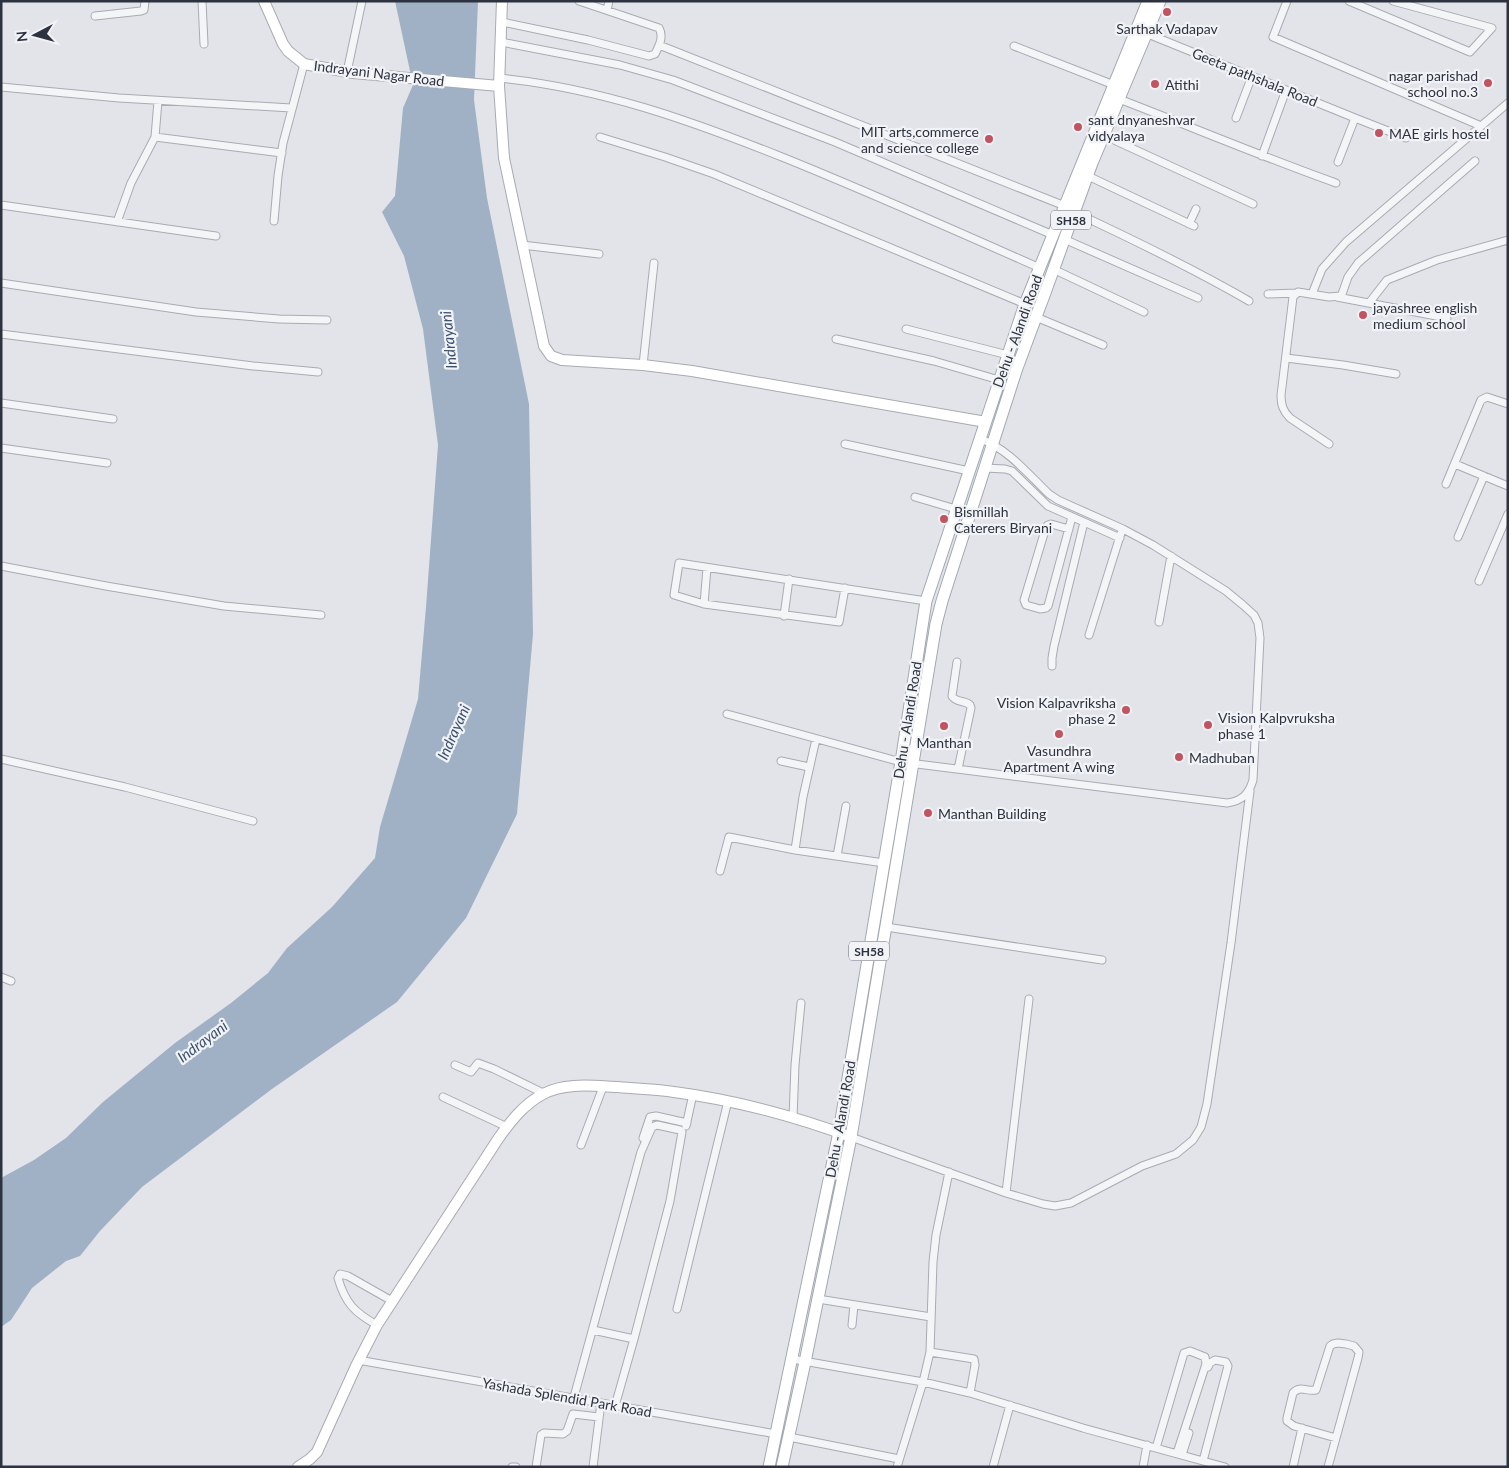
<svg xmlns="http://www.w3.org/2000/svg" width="1509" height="1468" font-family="Lato,sans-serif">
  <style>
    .water { fill: #a0b1c5 }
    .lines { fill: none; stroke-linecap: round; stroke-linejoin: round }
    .street-casing { stroke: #a8abb3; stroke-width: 9 }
    .secondary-casing { stroke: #a8abb3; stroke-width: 12 }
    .primary-casing { stroke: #a2a8b3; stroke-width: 13 }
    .street { stroke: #f4f5f7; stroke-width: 7 }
    .secondary { stroke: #fff; stroke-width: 10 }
    .primary { stroke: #fff; stroke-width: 11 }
    .poi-dot { fill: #c05461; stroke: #f1f3f6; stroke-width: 2 }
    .labels { text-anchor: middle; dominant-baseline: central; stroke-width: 4.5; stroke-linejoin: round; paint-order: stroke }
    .shield { fill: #f1f3f6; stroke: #676c76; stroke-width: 1 }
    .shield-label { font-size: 12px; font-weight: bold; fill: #2c323f }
    .poi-label { font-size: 14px; fill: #2c323f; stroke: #f1f3f6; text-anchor: start }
    .street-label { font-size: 14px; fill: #2c323f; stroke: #f1f3f6 }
    .water-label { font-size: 15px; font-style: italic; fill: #3a506e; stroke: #f1f3f6 }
  </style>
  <rect width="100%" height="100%" fill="#e2e4e9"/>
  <path class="water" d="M395 1H478L474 100 487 198 529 404 533 634 517 814 466 918 397 1002 272 1089 142 1187 100 1231 80 1256 66 1261 32 1288 11 1320 1 1327V1178L34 1160 66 1138 103 1102 175 1043 231 1003 268 973 287 948 332 907 375 858 380 827 418 699 426 607 438 445 423 329 404 256 382 212 395 196 403 108 413 85Z"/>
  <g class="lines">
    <g class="street-casing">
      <path id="street" d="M202 1 204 44
        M1287 1 1273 37 1481 126
        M1349 1 1470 52 1492 28 1393 1
        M607 10 609 1
        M95 16 141 11 144 10 145 1
        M502 22 588 40 649 56 655 54C659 46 664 37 659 28L579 1
        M1143 32 1355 118 1338 162
        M501 42 620 65 673 80 835 142 1053 235
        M659 45 1065 206
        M1014 46 1114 85
        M347 72 362 1
        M499 78C600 88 689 120 782 157 869 192 954 230 1040 268
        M1 87 119 98 291 108
        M1119 99C1192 127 1263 157 1336 183
        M158 101 155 137 282 153
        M1236 118 1252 76
        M1355 118 1406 138
        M1101 134 1253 204
        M600 137 665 157 714 174 1025 304
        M1262 156 1286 90
        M1088 176 1194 226
        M1 205 216 236
        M1074 212C1134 240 1192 268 1249 301
        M274 221 278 176 283 143 304 64
        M117 222 131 183 155 137
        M1189 224 1196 209
        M1064 239 1198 298
        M522 245 599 254
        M1053 269 1144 312
        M1 283 196 312 279 319 327 320
        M1268 294 1296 293
        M1312 294 1322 269 1346 242 1508 103
        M1337 297 1447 318
        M1369 303 1387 280 1437 260 1508 240
        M1036 317 1103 345
        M906 329 1008 355
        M1 334 253 366 318 372
        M836 339 934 361 999 380
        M1286 358 1343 365 1396 374
        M643 365 654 263
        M1 403 113 419
        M845 444 969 471
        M1329 444 1290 418C1283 411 1281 405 1281 395L1293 297 1298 292 1329 297 1340 296 1342 294 1348 277 1358 263 1475 161
        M1 448 107 463
        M1455 464 1508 486
        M985 468 1005 469 1012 471 1048 506 1120 538
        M1446 484 1481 400 1487 397 1508 404
        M915 497 956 509
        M1069 529 1051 524 1048 525 1046 527 1025 597 1024 600 1026 605 1040 609 1046 608 1048 606 1072 517
        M1458 537 1484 476
        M1 566 106 586 224 606 321 615
        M1479 581 1508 514
        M845 588 839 622 704 604 674 595 679 563 926 601
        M704 604 707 568
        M784 616 789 579
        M1159 622 1171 556
        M1089 635 1121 533
        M957 662 952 696C956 703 965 700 970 705L971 708 958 769
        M1052 666V658L1054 646 1084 522
        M727 714 901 762 1227 803C1242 801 1249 794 1253 780L1260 638 1258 623 1254 615 1243 605 1226 591 1153 545 1123 529 1058 500 1049 494C1027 473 1009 450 981 439
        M1 759 125 787 253 821
        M781 761 809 767
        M795 850 803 797 816 739
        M837 856 846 806
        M720 871 729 837 795 850 884 863
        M886 927 1102 960
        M1 977 11 981
        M455 1065 471 1072 478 1063 494 1069 543 1093
        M443 1097 507 1127
        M793 1118 795 1065 801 1003
        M686 1126 693 1094
        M851 1137 1006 1193 1043 1204 1055 1206 1071 1203 1142 1166 1176 1154 1193 1140 1201 1127 1207 1104 1231 943 1250 791
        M643 1138 650 1117 656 1116 687 1123
        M581 1145 603 1087
        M1006 1193 1029 999
        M818 1299 931 1317
        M677 1309 728 1101
        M377 1325C355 1313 345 1303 338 1278L340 1274 348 1276 392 1301
        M852 1325 854 1305
        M593 1330 634 1339
        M930 1352 974 1359 975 1365 970 1393
        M792 1359 923 1382 970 1393 1083 1428 1225 1467
        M358 1360 776 1434
        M574 1397 641 1152 652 1127 657 1125 680 1130 682 1132 670 1201 634 1339 615 1406
        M789 1437 899 1459
        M1156 1448 1184 1353 1190 1351 1205 1357 1206 1364 1177 1453
        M1182 1455 1189 1433
        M1203 1461 1228 1366 1226 1362 1215 1360 1210 1363 1208 1367
        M512 1467H516
        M536 1467 541 1435 544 1433 563 1434 567 1431 573 1414 599 1417
        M593 1467 601 1403
        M897 1467 923 1382 930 1352 933 1262 936 1235 949 1172
        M993 1467 1010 1405
        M1143 1467 1147 1445
        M1293 1467 1302 1428
        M1328 1467 1358 1358 1359 1352 1354 1346 1346 1344 1338 1343 1333 1344 1330 1346 1316 1390C1307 1392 1300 1385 1293 1393L1287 1418V1421L1294 1426 1336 1438"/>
    </g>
    <g class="secondary-casing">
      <path id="secondary" d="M264 1 283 44 288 51 304 64 353 73 499 86
        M502 1 499 86 504 158 544 346 551 356 562 360 643 365 692 371 986 422
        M298 1467 310 1459 317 1452 356 1366 377 1325 498 1139C510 1122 524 1104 543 1094 565 1082 594 1086 618 1087 637 1089 656 1089 674 1092 735 1100 794 1116 851 1137"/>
    </g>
    <g class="primary-casing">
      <path id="primary" d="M769 1467 839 1132 901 762 926 601 1025 304 1148 1
        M782 1467 805 1362 851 1137 936 624 942 601 1017 368 1046 290 1092 163 1160 1"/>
    </g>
    <use href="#street" class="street"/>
    <use href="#secondary" class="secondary"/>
    <use href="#primary" class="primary"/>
  </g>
  <g class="poi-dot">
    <circle cx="1167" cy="12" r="5"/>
    <circle cx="1488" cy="83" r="5"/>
    <circle cx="1155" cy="84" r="5"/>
    <circle cx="1078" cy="127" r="5"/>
    <circle cx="1379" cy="133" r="5"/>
    <circle cx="989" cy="139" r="5"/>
    <circle cx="1363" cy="315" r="5"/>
    <circle cx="944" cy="519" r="5"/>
    <circle cx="1126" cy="710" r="5"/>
    <circle cx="1208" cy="725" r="5"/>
    <circle cx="944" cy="726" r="5"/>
    <circle cx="1059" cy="734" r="5"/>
    <circle cx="1179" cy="757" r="5"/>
    <circle cx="928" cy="813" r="5"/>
  </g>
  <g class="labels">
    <g class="shield">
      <rect x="1051" y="210.5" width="40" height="19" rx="4"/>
      <rect x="849" y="941.5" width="40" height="19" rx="4"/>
    </g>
    <g class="shield-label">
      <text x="1071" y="220">SH58</text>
      <text x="869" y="951">SH58</text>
    </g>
    <g class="poi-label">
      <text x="1167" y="28" text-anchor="middle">Sarthak Vadapav</text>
      <text x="1478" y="75" text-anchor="end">nagar parishad<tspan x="1478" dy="16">school no.3</tspan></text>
      <text x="1165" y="84">Atithi</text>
      <text x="1088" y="119">sant dnyaneshvar<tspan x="1088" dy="16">vidyalaya</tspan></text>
      <text x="979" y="131" text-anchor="end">MIT arts,commerce<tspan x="979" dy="16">and science college</tspan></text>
      <text x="1389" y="133">MAE girls hostel</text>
      <text x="1373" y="307">jayashree english<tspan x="1373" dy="16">medium school</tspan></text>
      <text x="954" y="511">Bismillah<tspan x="954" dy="16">Caterers Biryani</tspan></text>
      <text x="1116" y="702" text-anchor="end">Vision Kalpavriksha<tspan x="1116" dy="16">phase 2</tspan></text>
      <text x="1218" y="717">Vision Kalpvruksha<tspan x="1218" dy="16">phase 1</tspan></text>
      <text x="944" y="742" text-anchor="middle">Manthan</text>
      <text x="1059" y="750" text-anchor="middle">Vasundhra<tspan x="1059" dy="16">Apartment A wing</tspan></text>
      <text x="1189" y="757">Madhuban</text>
      <text x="938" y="813">Manthan Building</text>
    </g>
    <g class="street-label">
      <text transform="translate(379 73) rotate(7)">Indrayani Nagar Road</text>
      <text transform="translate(1255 77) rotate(22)">Geeta pathshala Road</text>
      <text transform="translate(1017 331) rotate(-70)">Dehu - Alandi Road</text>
      <text transform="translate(907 720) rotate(-81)">Dehu - Alandi Road</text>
      <text transform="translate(840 1119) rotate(-80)">Dehu - Alandi Road</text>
      <text transform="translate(567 1397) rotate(10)">Yashada Splendid Park Road</text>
    </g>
    <g class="water-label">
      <text transform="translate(448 340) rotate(-96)">Indrayani</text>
      <text transform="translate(453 732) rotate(-66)">Indrayani</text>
      <text transform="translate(202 1041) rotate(-37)">Indrayani</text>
    </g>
  </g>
  <rect width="1509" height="1468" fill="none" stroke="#2c323f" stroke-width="5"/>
  <g transform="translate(35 35) rotate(264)" stroke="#f1f3f6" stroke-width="4" paint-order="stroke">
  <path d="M0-4L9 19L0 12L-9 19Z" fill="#2c323f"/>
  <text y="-8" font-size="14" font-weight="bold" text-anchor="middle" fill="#2c323f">N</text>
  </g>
</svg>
